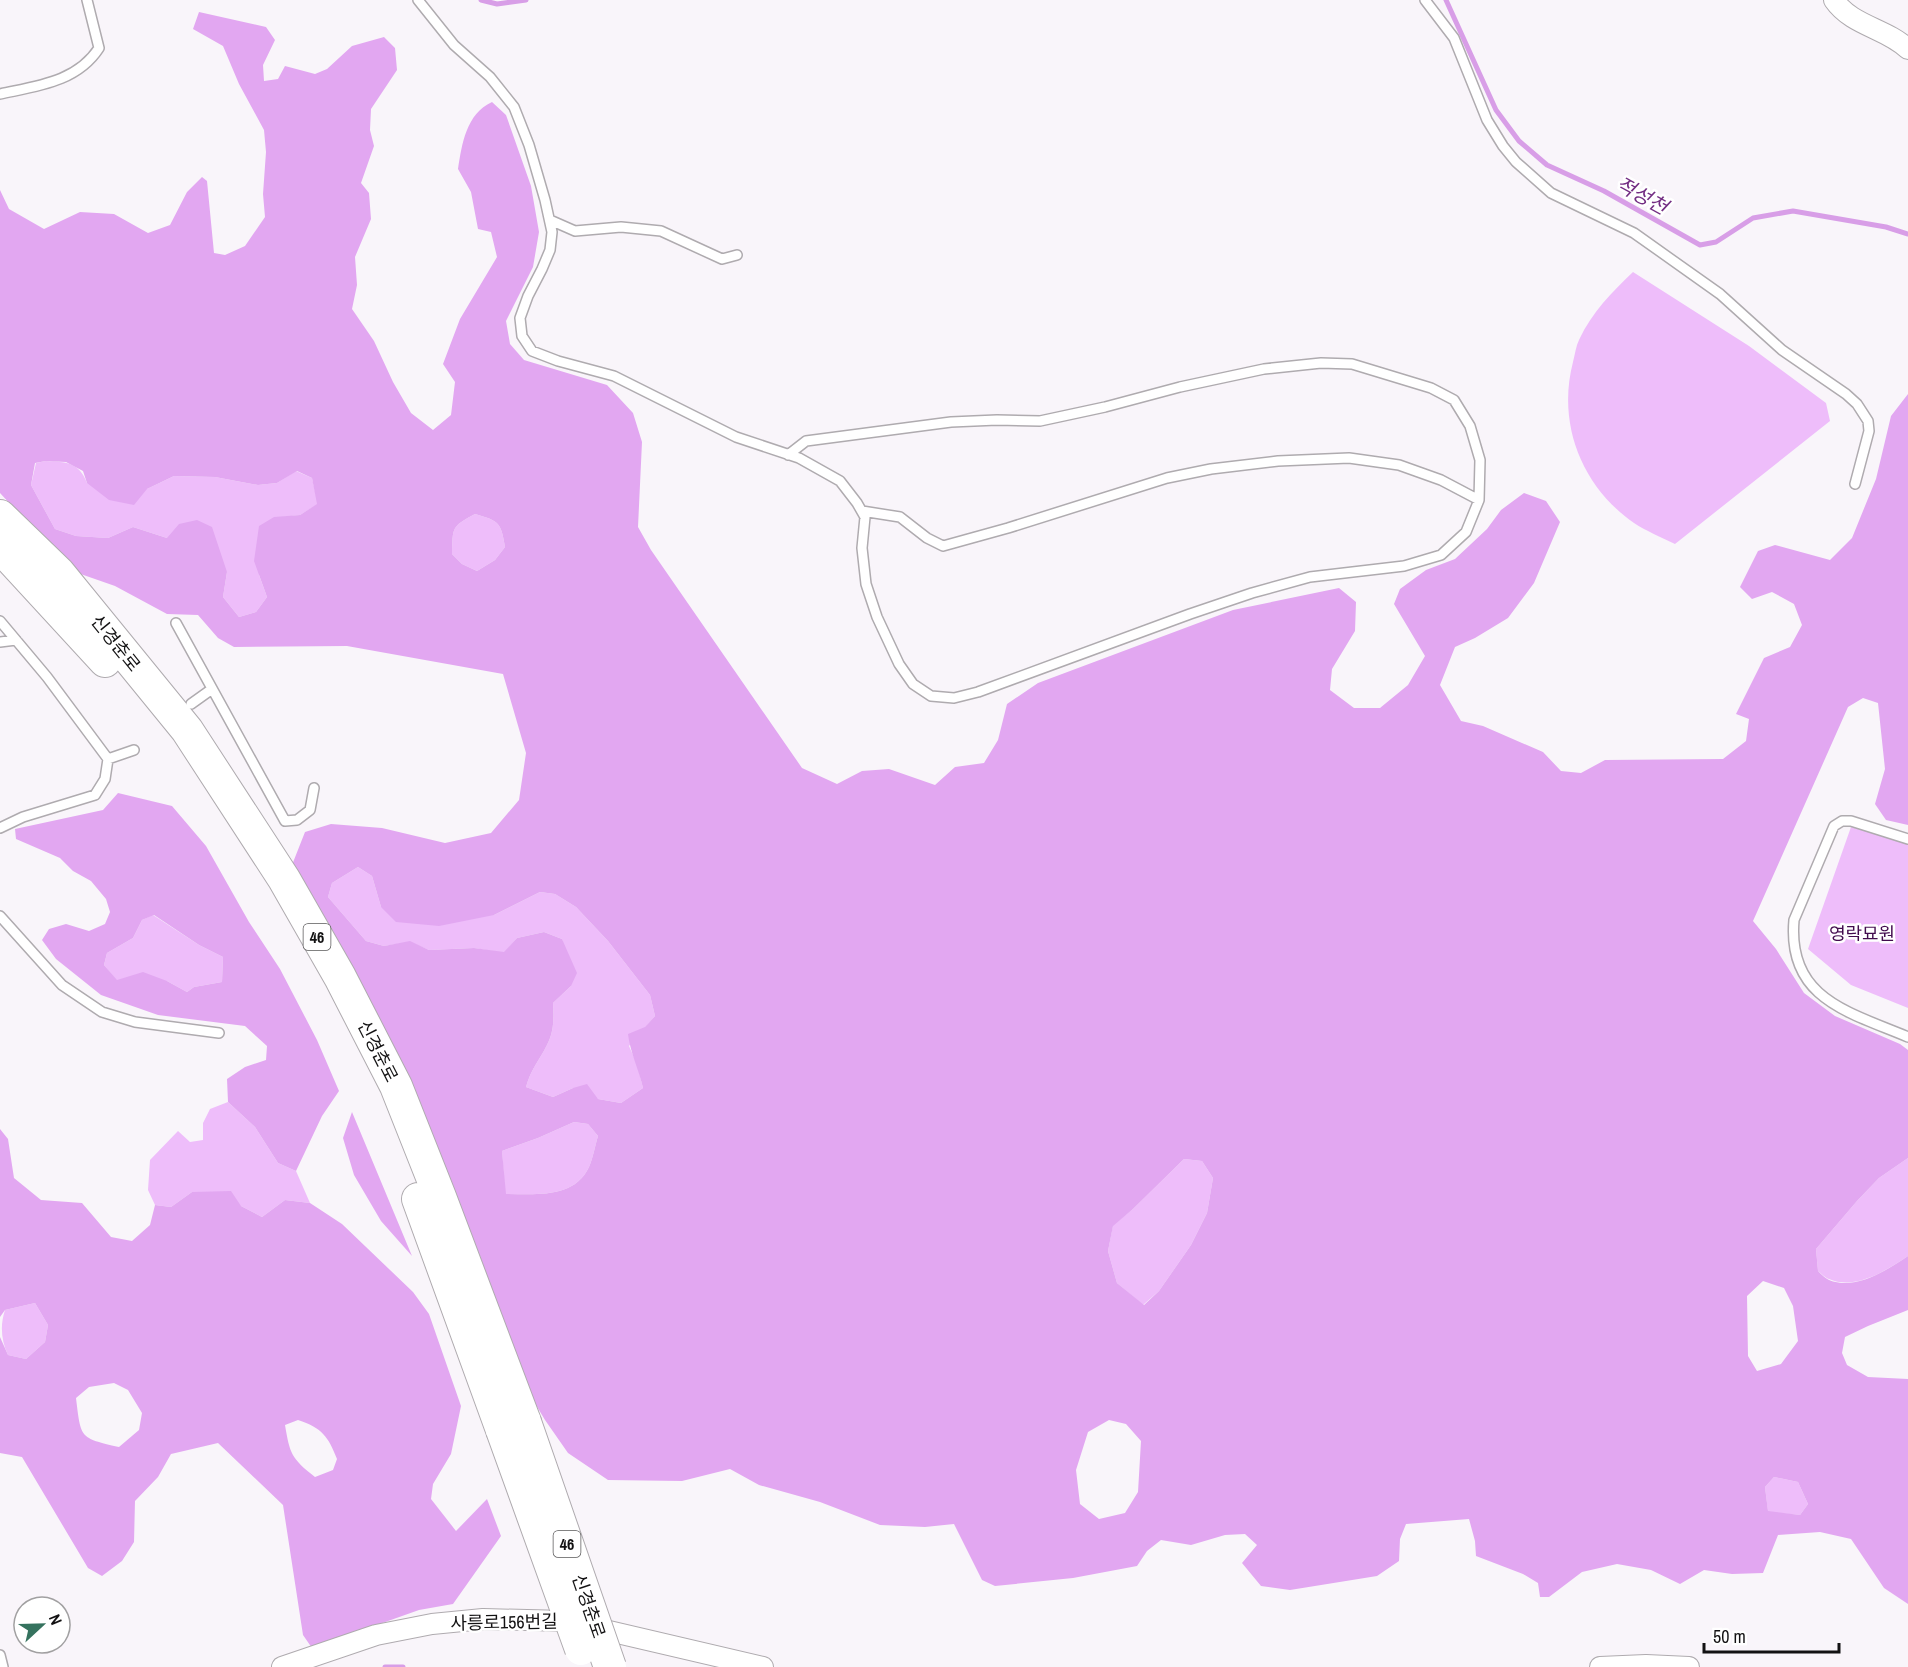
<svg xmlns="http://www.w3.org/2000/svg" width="1908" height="1667" font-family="'Archivo Narrow','Noto Sans KR',sans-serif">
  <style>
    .green { fill: #eebdfa }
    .forest { fill: #e2a7f1; fill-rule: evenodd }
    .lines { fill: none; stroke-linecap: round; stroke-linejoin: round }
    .stream { stroke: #d89ee7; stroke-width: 5 }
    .service-casing { stroke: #afabaf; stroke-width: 12 }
    .minor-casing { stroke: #afabaf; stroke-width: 22 }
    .trunk-casing { stroke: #afabaf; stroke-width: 34 }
    .service { stroke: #fff; stroke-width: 9 }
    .minor { stroke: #fff; stroke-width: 20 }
    .trunk { stroke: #fff; stroke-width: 32 }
    .trunk-bridge-casing { stroke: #afabaf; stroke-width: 34; stroke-linecap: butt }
    .trunk-bridge { stroke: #fff; stroke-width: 32 }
    .labels { text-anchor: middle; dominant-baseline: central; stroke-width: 5; stroke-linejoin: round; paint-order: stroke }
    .shield { fill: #fff; stroke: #5a595a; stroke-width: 1.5 }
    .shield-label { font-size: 16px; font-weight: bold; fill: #131213 }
    .street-label { font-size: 18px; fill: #131213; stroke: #fff }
    .park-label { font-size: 18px; fill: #420c4e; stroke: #fff }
    .water-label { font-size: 20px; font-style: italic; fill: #732e83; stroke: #fff }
  </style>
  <rect width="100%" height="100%" fill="#f9f5fa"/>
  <path class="green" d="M1633 272 1749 346 1826 403 1830 421 1675 544C1661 537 1646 531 1634 523 1581 486 1557 423 1573 362 1575 354 1576 346 1579 340 1592 312 1612 292 1633 272Z
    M46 461C66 462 79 462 87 483L147 489 174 476 215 477 258 485 277 483 296 471 312 478 318 504 300 515 274 518 259 575 267 597 256 612 239 617 223 597 227 572 167 538 133 527 108 538 76 536 55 529 31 485 36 463Z
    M475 514C499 521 501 522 505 547L495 560 477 571 462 564 452 554C453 527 451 527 475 514Z
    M1851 827 1908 843V1008L1851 985 1808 949Z
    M358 867 372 876 381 907 494 915 540 892 555 894 576 907 608 941 650 995 655 1016 629 1046 637 1064 643 1088 621 1103 598 1099 573 1088 553 1097 526 1087C531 1069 539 1061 547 1045 554 1032 554 1018 553 1003L571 986 562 939 544 932 517 938 504 953 474 948 429 950 410 942 384 946 366 941 328 897 332 883Z
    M153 915 199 945 223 957 222 982 194 987 187 992 167 981H117L104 965 107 953 133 938 142 920Z
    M228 1102 255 1127 278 1163 296 1171 310 1203 285 1200 262 1217 241 1206 192 1192 171 1207 155 1205 148 1190 150 1160 178 1131 190 1142 203 1140V1123L210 1109Z
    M574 1122 588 1124 598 1136C595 1146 593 1158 589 1167 574 1199 535 1194 505 1194L502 1151 538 1138Z
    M1908 1158V1256C1887 1270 1855 1291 1829 1279 1825 1278 1821 1273 1818 1271L1816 1249 1857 1201 1879 1178Z
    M1184 1159 1202 1161 1213 1178 1207 1213 1191 1245 1159 1291 1143 1305 1117 1283 1108 1251 1113 1225 1133 1209Z
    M35 1303 48 1325 45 1342 26 1359 8 1355C1 1340 0 1325 5 1310Z
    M1774 1477 1798 1482 1808 1504 1800 1515 1768 1512 1765 1487Z"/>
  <path class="forest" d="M199 12 266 27 275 40 263 65 264 81 278 79 285 66 315 74 327 69 352 46 384 37 395 48 397 70 371 109 370 130 374 146 361 183 369 193 371 219 355 257 357 285 352 309 374 341 393 382 411 413 433 430 451 415 455 382 443 364 460 319 497 257 491 232 478 229 471 192 458 169C462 144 466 114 492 102L506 115 531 186 539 232 533 267 506 321 510 344 524 360 607 385 633 413 642 442 638 527 651 550 802 768 837 784 862 771 889 769 935 785 955 767 984 763 998 740 1007 704 1038 683 1233 610 1339 588 1356 602 1355 631 1332 669 1330 690 1354 708H1380L1408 685 1425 656 1394 604 1400 589 1426 570 1455 559 1487 529 1501 510 1524 493 1546 501 1560 522 1534 583 1508 618 1475 638 1455 647 1440 685 1461 721 1483 726 1543 752 1561 771 1581 773 1605 760 1723 759 1746 741 1749 719 1736 714 1764 658 1790 647 1802 625 1794 604 1772 592 1752 599 1740 587 1758 551 1775 545 1830 560 1852 538 1876 479 1891 416 1908 394V825L1886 820 1875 804 1885 769 1878 703 1863 698 1848 707 1753 921 1776 949 1804 993 1835 1016 1900 1044 1908 1050V1158L1879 1178 1857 1201 1816 1249 1818 1271C1821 1274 1825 1278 1829 1280 1856 1291 1887 1270 1908 1256V1310L1868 1326 1845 1337 1842 1353 1847 1365 1868 1377 1908 1379V1604L1884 1588 1851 1539 1820 1532 1778 1535 1763 1573 1732 1574 1704 1570 1680 1584 1651 1570 1617 1564 1582 1572 1549 1597H1540L1538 1583 1523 1574 1476 1556 1475 1541 1469 1519 1406 1524 1400 1539 1399 1561 1377 1576 1290 1590 1261 1586 1242 1563 1257 1545 1245 1534 1225 1535 1191 1545 1161 1540 1147 1551 1137 1566 1073 1578 995 1586 982 1580 954 1524 925 1527 880 1525 820 1502 759 1485 730 1469 682 1481 608 1480 568 1453 545 1420 527 1390 480 1256 407 1074 351 965 292 865 305 832 331 824 382 828 445 843 491 833 519 800 526 753 503 674 347 646 234 647 218 638 198 615 167 614 115 586 72 571 0 493V190L9 209 44 229 80 212 114 214 148 233 170 225 187 192 202 177 207 181 214 253 225 255 245 246 265 217 263 194 266 152 264 130 239 84 223 46 193 29ZM46 461 66 462 83 471 87 483 109 500 134 505 147 489 174 476 215 477 258 485 277 483 297 471 312 478 317 504 300 515 274 517 259 526 254 561 267 597 256 612 239 617 223 597 227 572 212 527 197 520 179 524 167 538 133 527 108 538 76 536 55 529 31 485 35 463ZM475 514C499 521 501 522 505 547L495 560 477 571 462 564 452 554C453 527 451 527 475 514ZM358 867 372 876 381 907 396 922 439 926 494 915 540 892 555 894 576 907 608 941 650 995 655 1016 645 1027 628 1034C630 1052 639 1070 643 1088L621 1103 598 1099 587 1084 573 1088 553 1097 526 1087C531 1069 539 1061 547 1045 554 1032 554 1018 553 1003L571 986 577 973 562 939 544 932 517 938 504 952 474 948 429 950 410 941 384 946 366 941 328 897 332 883ZM574 1122 588 1124 598 1136C595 1146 593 1158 589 1167 574 1199 535 1194 506 1194L502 1151 538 1138ZM1184 1159 1202 1161 1213 1178 1207 1213 1191 1245 1159 1291 1144 1305 1117 1283 1108 1251 1113 1226 1133 1209ZM1763 1281 1784 1288 1793 1306 1798 1341 1781 1364 1757 1371 1748 1356 1747 1296ZM1109 1420 1126 1424 1141 1441 1138 1492 1125 1513 1099 1519 1080 1504 1076 1470 1088 1432ZM1774 1477 1798 1482 1808 1504 1800 1515 1768 1511 1765 1487Z
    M118 793 172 806 206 846 249 922 280 969 317 1040 339 1091 322 1116 296 1171 278 1163 255 1127 228 1102 227 1079 245 1067 266 1060 267 1046 245 1026 158 1015 101 995 56 959 42 940 49 929 66 924 89 931 105 924 110 912 106 899 91 881 73 871 60 858 16 839 15 829 103 810ZM154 915 199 945 223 957 222 982 194 987 187 992 167 981 143 972 117 980 104 965 107 953 133 938 142 920Z
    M352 1112 412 1256 381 1221 354 1175 343 1138Z
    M0 1129 8 1139 14 1178 41 1200 82 1203 111 1237 132 1241 150 1225 155 1205 171 1207 192 1192 231 1191 241 1206 262 1217 285 1200 310 1203 342 1224 413 1292 429 1314 461 1406 451 1454 433 1484 431 1499 456 1531 487 1499 501 1536 453 1604 419 1610 312 1648 303 1635 283 1505 218 1443 171 1454 158 1477 135 1501 134 1542 122 1561 102 1576 88 1568 22 1457 0 1453V1337L8 1355 26 1359 45 1342 48 1325 35 1303 5 1310 0 1317ZM114 1383 128 1390 142 1413 139 1430 119 1447C79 1438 81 1438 76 1398L89 1387ZM298 1420C322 1428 328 1436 337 1459L333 1470 315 1477C291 1458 290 1454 285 1425Z"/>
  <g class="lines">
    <path class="stream" d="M481 0 497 4 526 0
      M1446 0 1496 110 1519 141 1547 165 1604 191 1700 245 1716 242 1753 218 1793 211 1886 227 1908 234
      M385 1667H403"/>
    <g class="service-casing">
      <path id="service" d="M418 0 454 45 490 77 514 107 529 145 545 200 552 232 550 250 542 269 528 296 520 318 522 336 532 351 558 361 614 376 736 437 799 458 840 481 857 503 865 517 862 548 866 584 877 617 899 664 913 684 931 696 954 698 978 692 1190 614 1252 593 1310 577 1404 566 1441 555 1466 532 1479 500 1480 460 1470 426 1454 400 1431 388 1352 364 1321 363 1264 369 1180 387 1105 407 1040 421 997 420 951 422 806 441 788 455
        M1425 0 1454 38 1487 120 1503 146 1516 162 1551 193 1634 233 1720 294 1782 350 1846 394 1857 404 1868 421 1869 431 1855 484
        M0 94C37 86 77 82 99 48L87 0
        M550 220 575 231 621 227 661 231 722 259 737 255
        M862 511 900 517 927 538 943 546 1008 528 1167 478 1211 469 1278 461 1349 458 1399 465 1441 480 1479 500
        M0 621 47 677 108 759 105 779 95 795 23 817 0 828
        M176 623 285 821 297 820 310 810 314 788
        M0 642 16 640
        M191 704 212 689
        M108 759 134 750
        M1908 839 1851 821H1842L1834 826 1794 920C1787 999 1849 1012 1908 1037
        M0 916 62 985 102 1012 135 1022 219 1033
        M0 1655 3 1667"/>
    </g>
    <g class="minor-casing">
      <path id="minor" d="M1834 0C1852 26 1886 28 1908 49
        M282 1667 376 1635 432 1624 483 1619 566 1621 763 1667
        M1600 1667 1646 1665 1689 1667"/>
    </g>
    <g class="trunk-casing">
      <path id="trunk" d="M0 516 59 573 187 730 284 879 340 977 396 1086 440 1197 525 1422
        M0 547 105 661
        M418 1199 502 1430"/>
    </g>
    <use href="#service" class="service"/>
    <use href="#minor" class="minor"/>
    <use href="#trunk" class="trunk"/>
    <g class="trunk-bridge-casing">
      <path id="trunk-bridge" d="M525 1422 610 1667
        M502 1430 581 1649"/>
    </g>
    <use href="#trunk-bridge" class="trunk-bridge"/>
  </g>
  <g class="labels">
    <g class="shield">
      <rect x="303.5" y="924" width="27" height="26" rx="4.5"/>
      <rect x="553.5" y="1531" width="27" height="26" rx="4.5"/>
    </g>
    <g class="shield-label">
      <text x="317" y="937">46</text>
      <text x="567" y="1544">46</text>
    </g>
    <g class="street-label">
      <text transform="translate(116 643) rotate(51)">신경춘로</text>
      <text transform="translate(378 1051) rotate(63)">신경춘로</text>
      <text transform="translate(589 1606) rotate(71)">신경춘로</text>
      <text transform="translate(504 1622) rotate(-1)">사릉로156번길</text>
    </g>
    <g class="park-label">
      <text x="1862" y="933">영락묘원</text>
    </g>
    <g class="water-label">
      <text transform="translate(1642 195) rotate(29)">적성천</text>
    </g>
  </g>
  <g transform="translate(42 1625) rotate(68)"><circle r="28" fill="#ffffff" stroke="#a1a0a1" stroke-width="1.5"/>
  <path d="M0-4.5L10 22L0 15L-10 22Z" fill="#35725e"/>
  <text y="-9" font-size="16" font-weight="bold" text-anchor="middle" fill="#131213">N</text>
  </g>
  <path d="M1704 1643v9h135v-9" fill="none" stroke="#131213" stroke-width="3"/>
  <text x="1713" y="1643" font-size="18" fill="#131213" stroke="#ffffff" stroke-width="4.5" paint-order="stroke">50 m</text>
</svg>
